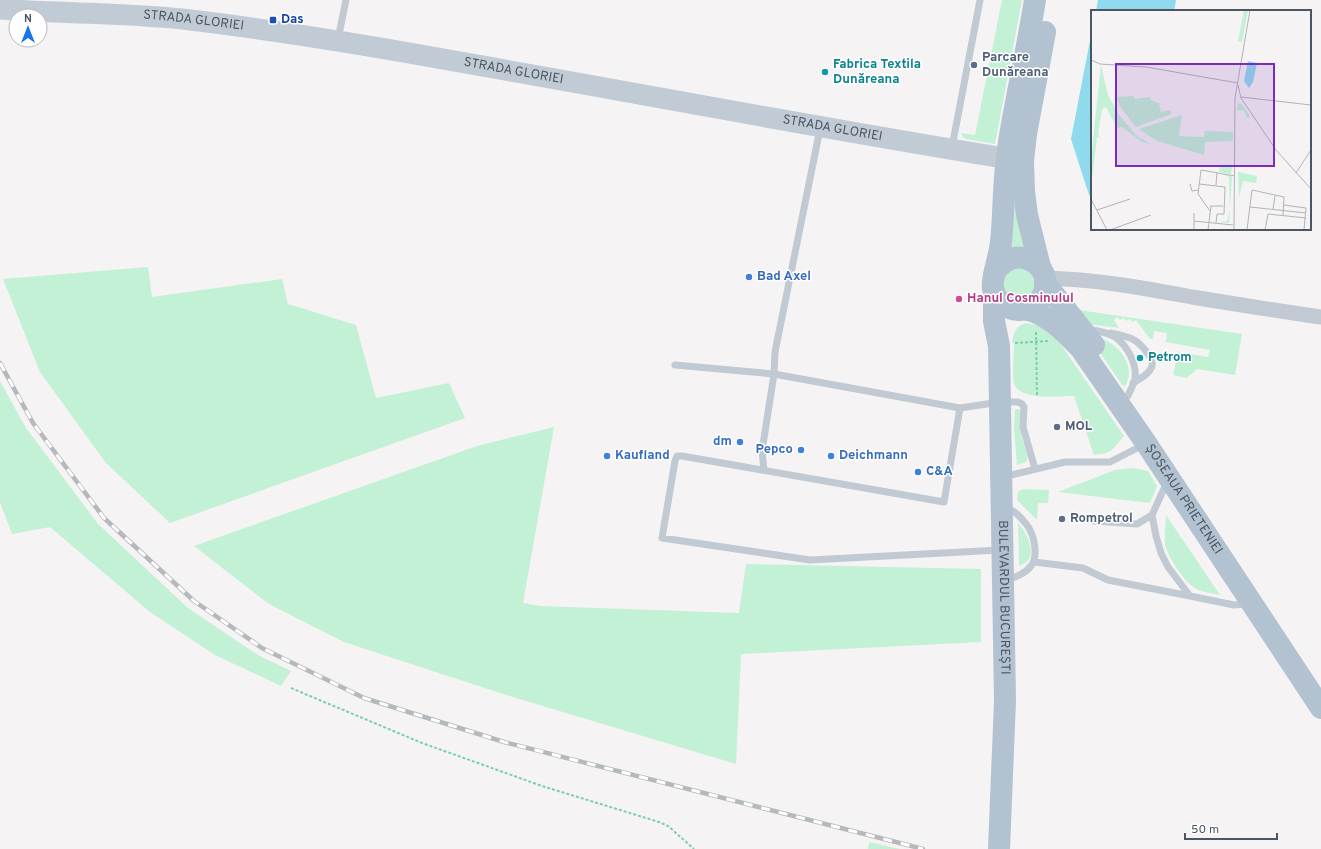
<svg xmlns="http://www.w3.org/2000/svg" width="1321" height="849" font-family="Overpass,sans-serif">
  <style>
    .green { fill: #c3f1d5 }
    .water { fill: #90daee }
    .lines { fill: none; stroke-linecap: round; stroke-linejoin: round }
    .path { stroke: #7ad0a6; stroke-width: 2; stroke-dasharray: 3 2; stroke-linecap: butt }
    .lane { stroke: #c1cad2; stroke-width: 7 }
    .street { stroke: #c1cad2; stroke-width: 15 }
    .secondary { stroke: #c1cbd6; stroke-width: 21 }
    .primary { stroke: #b3c2d1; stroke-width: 22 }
    .rail-casing { stroke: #b5b8bd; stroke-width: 4.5 }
    .rail { stroke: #fff; stroke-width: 3; stroke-dasharray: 9; stroke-linecap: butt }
    .transit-dot { fill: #1a4fb4; stroke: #fff; stroke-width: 1.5 }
    .service-dot { fill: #5c6f8a; stroke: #fff; stroke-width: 1.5 }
    .culture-dot { fill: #0f9aa8; stroke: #fff; stroke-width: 1.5 }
    .shop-dot { fill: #3f7fe0; stroke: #fff; stroke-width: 1.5 }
    .hotel-dot { fill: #d1479c; stroke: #fff; stroke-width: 1.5 }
    .labels { text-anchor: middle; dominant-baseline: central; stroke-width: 3; stroke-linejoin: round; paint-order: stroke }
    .transit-label { font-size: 13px; font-weight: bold; fill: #164399; stroke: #fff; text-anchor: start }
    .street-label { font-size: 13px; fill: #4a5661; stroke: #fff }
    .service-label { font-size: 13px; font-weight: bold; fill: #4e5e75; stroke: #fff; text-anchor: start }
    .culture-label { font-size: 13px; font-weight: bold; fill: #0d838f; stroke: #fff; text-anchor: start }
    .shop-label { font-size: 13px; font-weight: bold; fill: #366cbe; stroke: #fff; text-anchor: start }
    .hotel-label { font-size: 13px; font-weight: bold; fill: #b23c85; stroke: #fff; text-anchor: start }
    .inset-road { fill: none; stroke: #b1b4b9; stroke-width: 1 }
    .view { fill: #7b2cbf; fill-opacity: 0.15; stroke: #7b2cbf; stroke-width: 2 }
    .inset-edge { fill: none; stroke: #4a5661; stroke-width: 2 }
  </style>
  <rect width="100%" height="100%" fill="#f5f3f3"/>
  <path class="green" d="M1002 0H1022L995 144 966 139 963 137 961 133 975 135Z
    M1012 187 1026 247 1008 249Z
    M1017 266 1032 272 1037 288 1025 301 1007 297C1000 276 998 279 1017 266Z
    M148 267 152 297 282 279 288 304 356 325 376 398 449 383 465 418 170 523 106 463 40 372 3 279Z
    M1072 309 1242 334 1235 375 1197 369 1187 378 1173 375 1178 352 1208 357 1210 350 1166 342 1167 333 1154 331 1153 339H1150L1136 320 1132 322 1130 319 1126 321 1124 318 1120 320 1117 317 1114 320 1119 328 1088 324Z
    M1026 323 1046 327 1053 333 1124 436C1112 450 1113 453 1094 455L1074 396C1060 396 1018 401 1014 383 1012 373 1014 354 1014 343H1012C1013 333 1016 326 1026 323Z
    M1098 338C1117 341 1138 367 1125 386L1122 385 1093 342Z
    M0 381 26 428 98 524 188 608 258 655 291 671 281 686 215 655 150 612 50 527 12 534 0 502Z
    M1017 409H1019L1021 411C1020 419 1020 426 1021 434 1022 443 1030 454 1026 462L1017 465 1014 427 1015 410Z
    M554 427 523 603 540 606 739 613 746 564 981 569V642L741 654 736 764 503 694 344 642 269 604 194 546 477 446Z
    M1133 468 1148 471 1157 486 1150 503 1058 492 1115 470Z
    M1023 489 1049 490 1048 503H1038L1037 520 1017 500 1018 492Z
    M1166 515 1220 595C1211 593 1198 592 1191 585 1182 578 1166 554 1165 543 1164 534 1166 524 1166 515Z
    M1018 523C1028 535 1041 558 1019 566Z
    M869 842 900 849H868Z"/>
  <path class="water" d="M1098 0H1176L1174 11H1096Z
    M1092 30V196L1089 195 1071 139Z"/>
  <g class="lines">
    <path class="path" d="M1036 332 1037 396
      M1015 343 1048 341
      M291 688 422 743 542 786 659 822 668 826 694 849"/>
    <path class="lane" d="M338 39 346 0
      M952 147 980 0
      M1087 329C1097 331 1107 332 1115 337 1127 345 1137 364 1135 378 1134 385 1130 390 1128 396
      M1111 333C1130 337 1137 338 1148 354 1151 358 1153 362 1152 366 1150 374 1139 379 1133 383
      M675 365 774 374 775 352 820 129
      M960 408 944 502 682 456H677L675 461 662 538 810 560 1000 550
      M764 470 762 451 774 374 960 408 1000 402H1018L1022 404 1024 407 1023 427 1035 469
      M1003 477 1065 462H1110L1145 444
      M1167 482 1152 515 1156 536 1161 553 1168 567 1190 596 1234 605 1247 604
      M1005 507C1009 510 1015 511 1018 515 1022 519 1028 525 1030 530 1035 540 1038 557 1031 566 1025 574 1015 577 1006 580
      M1094 521 1137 524 1152 515
      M1034 562 1083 568 1108 580 1190 596"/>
    <path class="street" d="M1045 278C1094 279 1144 288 1192 297 1235 304 1278 311 1321 317"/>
    <path class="secondary" id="s1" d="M0 9C60 14 121 12 182 19 294 32 405 52 516 72 685 102 854 134 1023 161"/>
    <g class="primary">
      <path d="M1040 267 1027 215 1024 191 1023 161 1026 134 1045 32"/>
      <path d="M995 272C1019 238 1061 271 1040 300 1035 306 1027 310 1019 310 1007 310 996 301 993 289 991 279 1000 255 1001 242 1004 214 1003 186 1007 158 1009 136 1014 114 1018 92 1024 61 1030 31 1035 0"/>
      <path d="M1045 283 1094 345"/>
      <path id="s2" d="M994 292V321L999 346 1005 701 999 849"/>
      <path id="s3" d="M1026 309C1049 315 1065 332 1081 349L1146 443 1321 708"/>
    </g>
    <g class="rail-casing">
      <path id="rail" d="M0 363 33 423 104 518 194 601 262 648 364 698 504 742 923 849"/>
    </g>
    <use href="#rail" class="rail"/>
  </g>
  <rect class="transit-dot" x="269" y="16" width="8" height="8" rx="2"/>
  <g class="service-dot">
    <circle cx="974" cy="65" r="4"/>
    <circle cx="1057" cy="427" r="4"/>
    <circle cx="1062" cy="519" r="4"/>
  </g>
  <g class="culture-dot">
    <circle cx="825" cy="72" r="4"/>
    <circle cx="1140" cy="358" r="4"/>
  </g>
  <g class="shop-dot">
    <circle cx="749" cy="277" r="4"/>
    <circle cx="740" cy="442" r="4"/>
    <circle cx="801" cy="450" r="4"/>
    <circle cx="607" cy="456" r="4"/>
    <circle cx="831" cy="456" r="4"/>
    <circle cx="918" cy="472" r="4"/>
  </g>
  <circle class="hotel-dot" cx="959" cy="299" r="4"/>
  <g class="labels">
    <g class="transit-label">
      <text x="281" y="20">Das</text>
    </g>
    <g class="street-label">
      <text stroke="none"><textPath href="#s1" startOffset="194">STRADA GLORIEI</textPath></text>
      <text stroke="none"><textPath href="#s1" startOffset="518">STRADA GLORIEI</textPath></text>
      <text stroke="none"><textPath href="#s1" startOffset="842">STRADA GLORIEI</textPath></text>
      <text stroke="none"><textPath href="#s3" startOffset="251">ȘOSEAUA PRIETENIEI</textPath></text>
      <text stroke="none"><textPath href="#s2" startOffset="306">BULEVARDUL BUCUREȘTI</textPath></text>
    </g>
    <g class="service-label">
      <text x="982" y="58">Parcare<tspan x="982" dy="15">Dunăreana</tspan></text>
      <text x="1065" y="427">MOL</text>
      <text x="1070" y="519">Rompetrol</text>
    </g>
    <g class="culture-label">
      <text x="833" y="65">Fabrica Textila<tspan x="833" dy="15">Dunăreana</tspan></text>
      <text x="1148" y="358">Petrom</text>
    </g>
    <g class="shop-label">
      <text x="757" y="277">Bad Axel</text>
      <text x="732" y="442" text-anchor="end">dm</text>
      <text x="793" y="450" text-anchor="end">Pepco</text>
      <text x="615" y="456">Kaufland</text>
      <text x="839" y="456">Deichmann</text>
      <text x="926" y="472">C&amp;A</text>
    </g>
    <g class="hotel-label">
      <text x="967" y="299">Hanul Cosminulul</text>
    </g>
  </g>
  <g transform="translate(1091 10)">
    <rect width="220" height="220" fill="#f5f3f3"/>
    <path d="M153 0H157L151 32 147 31ZM10 55 17 85 28 105 47 127 60 134 51 132 31 117 26 118 15 97 11 99 7 124 9 128 6 127 0 176V150ZM43 86V89L59 87 60 90 68 93 70 102 79 100 81 104 45 117 30 98 25 87ZM147 93 151 94 159 106 158 108H156L153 101 146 100ZM91 105 88 126 113 127 114 121 142 122V131L114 132 113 145 66 131 48 119ZM129 155 141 157 140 164 128 162ZM147 162 166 166 165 173 152 171 148 187ZM131 164 141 166 138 213 126 212 136 211 139 199 138 167Z" fill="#c3f1d5"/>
    <path d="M157 51 166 53 162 72 158 78 153 71Z" fill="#90daee"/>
    <path class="inset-road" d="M0 50 9 54 55 57 147 73M147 75 150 88 185 140 220 179M150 87 220 95M205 163 220 140M99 174 101 181 108 180M108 174 134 177 133 204H126L125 213M125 175 126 162M0 189 16 220M193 195 215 198 213 220M119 196H132M159 197 215 203M182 199 184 186M6 200 39 189M119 201 107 184 110 160 144 166M103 211 142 215M19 220 60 205M103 220V203M117 220 120 196M143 220 144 88 159 0M156 220 161 180 193 187 192 205M174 220 177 204 215 208"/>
    <path class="view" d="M25 54H183V156H25Z"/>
    <rect width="220" height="220" class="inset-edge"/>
  </g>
  <g transform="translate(28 28)"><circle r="19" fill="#ffffff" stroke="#b7bbc0"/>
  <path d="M0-3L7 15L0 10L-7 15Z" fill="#1a73e8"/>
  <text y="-6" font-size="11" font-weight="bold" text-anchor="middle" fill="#4a5661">N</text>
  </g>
  <path d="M1185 833v6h92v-6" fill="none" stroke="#4a5661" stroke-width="2"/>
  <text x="1191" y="833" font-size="12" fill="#4a5661" stroke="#ffffff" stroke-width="3" paint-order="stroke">50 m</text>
</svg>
